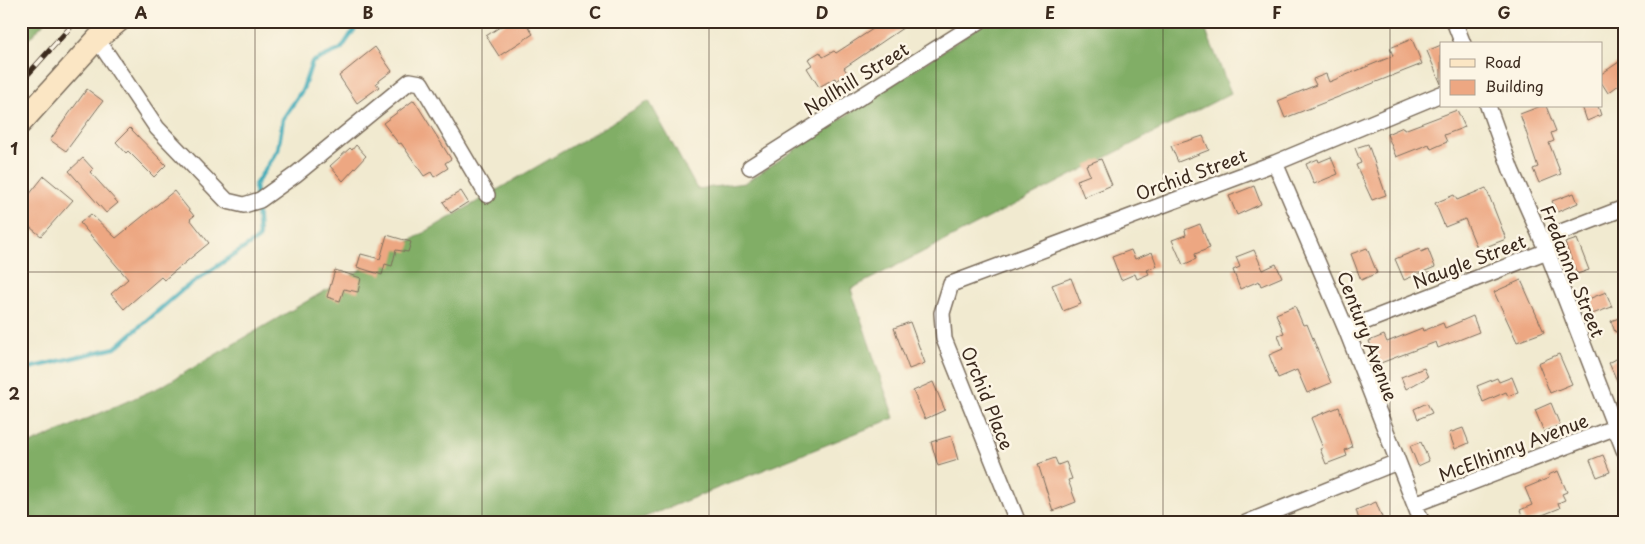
<svg xmlns="http://www.w3.org/2000/svg" width="1645" height="544" font-family="'Playpen Sans',sans-serif">
  <style>
    .forest { fill: #81ae66; stroke: #5e6c42 }
    .lines { fill: none; stroke-linecap: round; stroke-linejoin: round }
    .stream { stroke: #3aaab8; stroke-width: 4.5 }
    .building { fill: #eda782 }
    .street-casing { stroke: #7b6d5c; stroke-width: 18 }
    .secondary-casing { stroke: #7b6d5c; stroke-width: 24 }
    .street { stroke: #fff; stroke-width: 15 }
    .secondary { stroke: #fbe6c4; stroke-width: 21 }
    .rail-casing { stroke: #3b2a1e; stroke-width: 5.5 }
    .rail { stroke: #fcf5e5; stroke-width: 4; stroke-dasharray: 11; stroke-linecap: butt }
    .grid { fill: none; stroke: #3b2a1e; stroke-width: 1; stroke-opacity: 0.55 }
    .labels { text-anchor: middle; dominant-baseline: central; stroke-width: 5; stroke-linejoin: round; paint-order: stroke }
    .street-label { font-size: 18px; fill: #3b2a1e; stroke: #fcf5e5 }
    .neatline { fill: none; stroke: #3b2a1e; stroke-width: 2 }
    .grid-label { font-size: 16px; text-anchor: middle; font-weight: bold; fill: #3b2a1e }
  </style>
  <rect width="100%" height="100%" fill="#fcf5e5"/>
  <filter id="ink" filterUnits="userSpaceOnUse"><feTurbulence type="fractalNoise" baseFrequency=".02" numOctaves="2"/><feDisplacementMap in="SourceGraphic" scale="10" xChannelSelector="R" yChannelSelector="G"/><feConvolveMatrix kernelMatrix="1 2 1 2 8 2 1 2 1" color-interpolation-filters="sRGB"/></filter>
  <filter id="wash" filterUnits="userSpaceOnUse"><feTurbulence type="fractalNoise" baseFrequency=".0096" numOctaves="4" result="noise"/><feDisplacementMap in="SourceGraphic" scale="20" xChannelSelector="R" yChannelSelector="G"/><feGaussianBlur stdDeviation="1.12" result="paint"/><feColorMatrix in="noise" values="0 0 0 0 0 0 0 0 0 0 0 0 0 0 0 0 0 1.4 0 .05"/><feComposite in="paint" operator="in"/></filter>
  <g filter="url(#wash)">
    <rect width="100%" height="100%" fill="#f1ead0"/>
    <path class="forest" d="M21 21H46L21 47Z
      M988 21H1202L1231 93 851 289 894 418 630 523H21V448L162 386 649 101 697 189 745 183Z"/>
    <g class="lines">
      <path class="stream" d="M256 197 255 185 278 150 283 119 303 89 312 62 341 49 360 21
        M21 370 115 348 182 290 259 238 257 205"/>
    </g>
    <g id="blocks">
      <path class="building" d="M509 21H524L533 34 499 56 486 36Z
        M877 21H913L844 68 848 74 836 81 835 78 819 87 807 68 812 65 808 59 820 52 823 57 834 51 836 53 879 25Z
        M1412 39 1422 64 1285 118 1278 101 1316 85 1313 79 1326 74 1329 82 1393 56 1390 48Z
        M1441 45V84L1427 51Z
        M375 47 392 71 376 83 379 87 357 103 339 76Z
        M1619 62 1624 69V81L1608 93 1601 82V74Z
        M87 89 103 101 66 151 50 140Z
        M414 100 451 159 445 163 448 168 434 177 431 172 424 176 401 143 399 144 383 123Z
        M1541 106H1546L1556 131 1551 133 1554 141 1549 143 1561 174 1539 183 1533 169 1538 167 1520 114Z
        M1582 106H1598L1601 115 1587 121Z
        M1457 110 1465 127 1444 135 1447 142 1431 149 1429 144 1396 157 1387 134 1403 127 1404 130Z
        M130 128 166 165 154 177 128 151 126 153 116 142Z
        M1203 136 1209 150 1178 162 1171 146Z
        M1368 144 1386 195 1372 200 1356 165 1361 163 1355 148Z
        M356 145 366 156 343 181 330 166 350 148 352 150Z
        M1331 157 1338 174 1314 184 1306 164 1318 159 1319 162Z
        M83 158 93 169 90 172 118 203 106 213 69 171Z
        M1101 159 1112 185 1084 197 1077 180 1090 175 1086 165Z
        M44 176 73 200 41 236 21 220V205Z
        M1254 186 1261 204 1237 215 1229 196Z
        M1486 188 1506 239 1478 250 1465 219 1445 227 1435 203 1454 195 1457 200Z
        M174 191 194 216 190 219 209 243 164 280 161 277 124 309 111 294 128 279 80 223 91 214 116 238Z
        M461 191 468 202 451 213 443 202Z
        M1574 193 1578 203 1557 212 1552 201Z
        M1200 224 1210 248 1195 254 1196 259 1183 265 1172 240 1186 235 1185 230Z
        M387 235 411 242 408 252 396 250 392 266 385 264 382 275 357 267 361 254 380 259Z
        M1577 239 1589 270 1577 274 1565 243Z
        M1367 248 1377 273 1361 280 1351 254Z
        M1420 249 1421 252 1428 249 1435 267 1404 280 1395 259Z
        M1131 250 1135 259 1152 252 1157 266 1147 270 1149 274 1137 279 1135 274 1121 280 1112 257Z
        M1254 250 1263 270 1276 264 1282 277 1261 286 1259 281 1240 289 1233 270 1240 267 1236 257Z
        M335 270 361 278 358 292 344 289 340 301 327 297Z
        M1071 278 1081 304 1063 311 1052 285Z
        M1521 280 1544 332 1517 342 1494 292Z
        M1606 292 1612 307 1592 314 1586 300Z
        M1295 306 1303 325 1307 324 1331 383 1307 393 1297 370 1278 378 1269 355 1283 349 1278 335 1284 333 1276 314Z
        M1473 316 1479 332 1438 348 1436 342 1378 364 1369 341 1384 335 1387 342 1422 328 1423 331 1443 323 1445 328Z
        M1624 316V329L1615 332 1611 321Z
        M910 322 925 363 909 369 894 328Z
        M1559 354 1572 384 1550 393 1538 363Z
        M1618 358 1624 370V396L1609 363Z
        M1424 368 1428 377 1406 389 1401 377Z
        M1512 377 1518 392 1508 396 1506 392 1483 402 1477 386 1497 378 1499 382Z
        M933 382 945 410 925 419 913 391Z
        M1427 403 1432 413 1418 419 1414 409Z
        M1551 403 1560 425 1544 432 1535 410Z
        M1339 407 1352 447 1345 450 1347 456 1326 464 1320 449 1323 448 1311 418Z
        M1463 428 1469 443 1455 449 1449 433Z
        M951 436 958 460 938 466 931 442Z
        M1421 442 1429 461 1418 466 1410 446Z
        M1603 455 1610 472 1597 477 1590 460Z
        M1055 458 1058 465 1066 462 1072 479 1068 480 1076 502 1053 511 1038 464Z
        M1558 471 1567 492 1562 494 1565 500 1558 503 1560 508 1525 522 1520 510 1532 505 1525 488 1549 478 1548 475Z
        M1376 502 1383 520 1375 523H1360L1356 510Z"/>
    </g>
  </g>
  <g filter="url(#ink)">
    <use href="#blocks" fill-opacity="0" stroke="#7b6d5c" stroke-width="1"/>
    <g class="lines">
      <g class="street-casing">
        <path id="street" d="M1454 21 1463 44
          M97 39 157 128 227 201 244 205 260 200 295 175 410 81 421 83 487 195
          M1488 106 1511 170 1547 251 1624 450
          M1275 163 1346 329 1422 523
          M750 167 980 21
          M1346 329 1547 251 1556 234 1624 208
          M1415 504 1624 424
          M1018 523 944 339 942 313 951 284 1275 163 1441 94
          M1246 523 1397 462"/>
      </g>
      <g class="secondary-casing">
        <path id="secondary" d="M21 123 97 39 119 21"/>
      </g>
      <use href="#street" class="street"/>
      <use href="#secondary" class="secondary"/>
      <g class="rail-casing">
        <path id="rail" d="M21 82 76 21"/>
      </g>
      <use href="#rail" class="rail"/>
    </g>
  </g>
  <path class="grid" d="M255 21V523M482 21V523M709 21V523M936 21V523M1163 21V523M1390 21V523M21 272H1624"/>
  <g class="labels">
    <g class="street-label">
      <text transform="translate(856 78) rotate(-32)">Nollhill Street</text>
      <text transform="translate(1191 174) rotate(-20)">Orchid Street</text>
      <text transform="translate(1469 261) rotate(-21)">Naugle Street</text>
      <text transform="translate(1573 271) rotate(68)">Fredanna Street</text>
      <text transform="translate(1368 336) rotate(69)">Century Avenue</text>
      <text transform="translate(988 398) rotate(68)">Orchid Place</text>
      <text transform="translate(1513 447) rotate(-21)">McElhinny Avenue</text>
    </g>
  </g>
  <rect width="1645" height="544" fill="none" stroke="#fcf5e5" stroke-width="55"/>
  <rect x="1440" y="42" width="162" height="65" fill="#fcf5e5" stroke="#afa495"/>
  <rect x="1450" y="59" width="25" height="8" fill="#fbe6c4" stroke="#afa495"/>
  <text x="1485" y="68" font-size="15" fill="#3b2a1e">Road</text>
  <rect x="1450" y="80" width="25" height="15" fill="#eda782" stroke="#afa495"/>
  <text x="1485" y="92" font-size="15" fill="#3b2a1e">Building</text>
  <rect x="28" y="28" width="1590" height="488" class="neatline"/>
  <g class="grid-label">
    <text x="141" y="19">A</text>
    <text x="368" y="19">B</text>
    <text x="595" y="19">C</text>
    <text x="822" y="19">D</text>
    <text x="1050" y="19">E</text>
    <text x="1277" y="19">F</text>
    <text x="1504" y="19">G</text>
    <text x="14" y="155">1</text>
    <text x="14" y="400">2</text>
  </g>
</svg>
